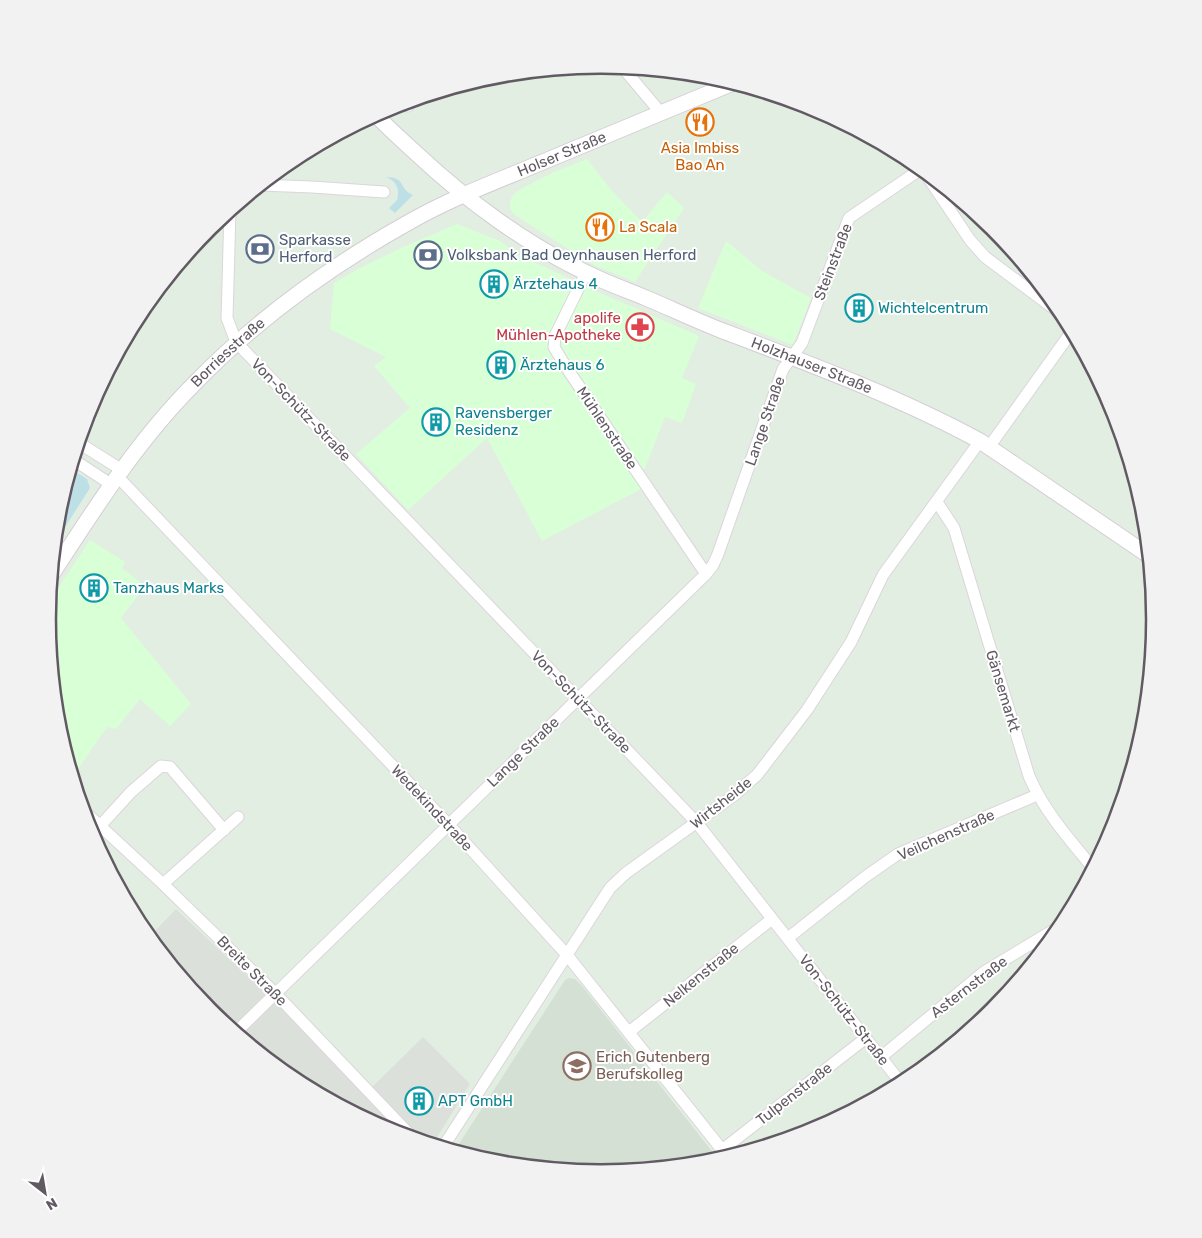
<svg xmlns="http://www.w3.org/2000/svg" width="1202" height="1238" font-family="Rubik,sans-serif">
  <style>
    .commercial { fill: #d9ffd6 }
    .industrial { fill: #dbe1da }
    .education { fill: #d4e0d3 }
    .green { fill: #bde0e6 }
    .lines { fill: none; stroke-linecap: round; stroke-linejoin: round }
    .street-casing { stroke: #dbd5dc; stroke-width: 13 }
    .secondary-casing { stroke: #d4cdd6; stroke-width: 17 }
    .street { stroke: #fff; stroke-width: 11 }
    .secondary { stroke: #fff; stroke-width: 15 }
    .labels { text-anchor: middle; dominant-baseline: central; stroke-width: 4; stroke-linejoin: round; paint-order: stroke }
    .food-label { font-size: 15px; fill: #c56008; stroke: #fff }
    .street-label { font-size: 15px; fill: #615a63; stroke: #fff }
    .service-label { font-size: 15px; fill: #4e5e75; stroke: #fff; text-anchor: start }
    .culture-label { font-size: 15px; fill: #0d838f; stroke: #fff; text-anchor: start }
    .health-label { font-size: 15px; fill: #be3a42; stroke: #fff; text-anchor: end }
    .education-label { font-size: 15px; fill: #785e54; stroke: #fff; text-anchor: start }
    .rim { fill: none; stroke: #615a63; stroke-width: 2.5 }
  </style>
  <rect width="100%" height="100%" fill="#e3eee2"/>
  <path class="commercial" d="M587 159 611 190 642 222 667 192 684 208 635 282 594 265 515 215 510 209V201L514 194 521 189 552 173Z
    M457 224 500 241 517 254 600 293 699 336 682 378 696 384 682 423 665 417 645 468 634 475 643 488 542 541 487 438 408 510 356 454 410 408 374 366 386 357 330 329 334 283 358 269 401 248Z
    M726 241 762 271 811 298 793 345 698 308Z
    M90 540 125 562 122 568 145 586 121 618 191 704 170 726 140 699 116 729 107 727 73 776 58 727 48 619 49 602Z"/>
  <path class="industrial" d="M176 909 277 1004 364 1095 423 1037 470 1084 433 1144 389 1130 293 1079 209 1010 149 937Z"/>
  <path class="education" d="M569 978 575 979 582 986 718 1159 709 1162 601 1172 493 1162 455 1150 565 980Z"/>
  <path class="green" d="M386 177C407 177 398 189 413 195L395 213 389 208 397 200C400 189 397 182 386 177Z
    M71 469 87 479 90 488 55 543 58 511Z"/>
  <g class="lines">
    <g class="street-casing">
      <path id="street" d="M623 68 661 113
        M405 103 408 106
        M925 173 970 240 985 257 1064 316
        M261 185 312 187 384 192
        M230 210 227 318 236 342 697 823 901 1083
        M586 273 555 336 554 347 566 367 706 574
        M79 443 122 470
        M989 447 1072 331
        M74 460 112 485
        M118 477 449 825 567 955 727 1156
        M937 502 954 528 1029 776C1044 811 1069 839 1093 868
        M84 811 163 884 275 993 413 1138
        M100 826 131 792 161 766 170 767 224 830
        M163 884 238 817
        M788 938 865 877 898 854 1037 795
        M236 1032 706 574 713 565 718 554 783 369 802 343 849 218 921 169
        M629 1032 772 919
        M881 1057 984 972 1062 925
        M443 1147 610 888 626 873 733 796 757 775 807 710 851 642 883 575 980 441
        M722 1150 866 1038"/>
    </g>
    <g class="secondary-casing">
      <g id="secondary">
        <path id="s1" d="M376 115C389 129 403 141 417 154 466 200 527 245 587 273 606 283 627 290 646 298 672 309 697 321 723 331 810 364 899 397 980 441L1148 555"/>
        <path id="s2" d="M52 574C95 508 138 440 194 384 257 319 332 265 411 221 450 199 492 183 533 166 600 138 666 111 733 83"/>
      </g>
    </g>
    <use href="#street" class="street"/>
    <use href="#secondary" class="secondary"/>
  </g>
  <defs>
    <g id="restaurant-ring" transform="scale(1.4375)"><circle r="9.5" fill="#fff" stroke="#e8710a" stroke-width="1.5"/><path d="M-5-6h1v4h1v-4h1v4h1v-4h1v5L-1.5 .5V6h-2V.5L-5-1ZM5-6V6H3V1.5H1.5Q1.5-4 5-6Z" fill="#e8710a"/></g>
    <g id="bank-ring" transform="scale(1.4375)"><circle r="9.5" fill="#fff" stroke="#5c6f8a" stroke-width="1.5"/><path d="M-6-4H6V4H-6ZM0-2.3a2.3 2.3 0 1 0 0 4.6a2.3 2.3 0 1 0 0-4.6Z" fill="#5c6f8a"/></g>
    <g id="building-ring" transform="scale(1.4375)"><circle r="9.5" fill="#fff" stroke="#0f9aa8" stroke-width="1.5"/><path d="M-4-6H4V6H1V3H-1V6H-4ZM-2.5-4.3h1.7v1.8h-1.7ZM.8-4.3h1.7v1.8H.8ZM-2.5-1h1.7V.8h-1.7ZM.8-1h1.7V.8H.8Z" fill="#0f9aa8"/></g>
    <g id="pharmacy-ring" transform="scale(1.4375)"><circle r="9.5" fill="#fff" stroke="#e0444e" stroke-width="1.5"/><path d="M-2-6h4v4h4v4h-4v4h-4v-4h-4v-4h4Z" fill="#e0444e"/></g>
    <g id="school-ring" transform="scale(1.4375)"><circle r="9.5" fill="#fff" stroke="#8d6e63" stroke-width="1.5"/><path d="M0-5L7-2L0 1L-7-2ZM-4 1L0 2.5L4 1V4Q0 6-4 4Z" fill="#8d6e63"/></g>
  </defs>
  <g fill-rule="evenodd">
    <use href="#restaurant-ring" x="700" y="122"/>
    <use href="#restaurant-ring" x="600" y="227"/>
    <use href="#bank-ring" x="260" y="249"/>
    <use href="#bank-ring" x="428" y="255"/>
    <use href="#building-ring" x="494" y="284"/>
    <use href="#building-ring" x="859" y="308"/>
    <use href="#pharmacy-ring" x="640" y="327"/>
    <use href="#building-ring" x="501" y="365"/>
    <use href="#building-ring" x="436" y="422"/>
    <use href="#building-ring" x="94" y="588"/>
    <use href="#school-ring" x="577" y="1066"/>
    <use href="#building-ring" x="419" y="1101"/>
  </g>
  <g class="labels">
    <g class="food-label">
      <text x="700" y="148">Asia Imbiss<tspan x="700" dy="17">Bao An</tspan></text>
      <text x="619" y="227" text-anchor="start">La Scala</text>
    </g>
    <g class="street-label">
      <text stroke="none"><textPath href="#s2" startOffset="675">Holser Straße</textPath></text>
      <text transform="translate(833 262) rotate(-69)">Steinstraße</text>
      <text stroke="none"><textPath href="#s2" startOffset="284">Borriesstraße</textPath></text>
      <text stroke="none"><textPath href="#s1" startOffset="508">Holzhauser Straße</textPath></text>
      <text transform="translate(301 410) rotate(46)">Von-Schütz-Straße</text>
      <text transform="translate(765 421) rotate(-71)">Lange Straße</text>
      <text transform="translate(607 428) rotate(56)">Mühlenstraße</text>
      <text transform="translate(1003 691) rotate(73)">Gänsemarkt</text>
      <text transform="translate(581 702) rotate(46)">Von-Schütz-Straße</text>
      <text transform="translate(523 752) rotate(-44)">Lange Straße</text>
      <text transform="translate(721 803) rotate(-38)">Wirtsheide</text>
      <text transform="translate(432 808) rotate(47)">Wedekindstraße</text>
      <text transform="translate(946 835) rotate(-24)">Veilchenstraße</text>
      <text transform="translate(252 971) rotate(45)">Breite Straße</text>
      <text transform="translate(701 975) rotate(-39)">Nelkenstraße</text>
      <text transform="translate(969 987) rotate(-37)">Asternstraße</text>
      <text transform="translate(844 1010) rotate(52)">Von-Schütz-Straße</text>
      <text transform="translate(794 1094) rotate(-38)">Tulpenstraße</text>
    </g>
    <g class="service-label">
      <text x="279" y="240">Sparkasse<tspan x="279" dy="17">Herford</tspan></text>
      <text x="447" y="255">Volksbank Bad Oeynhausen Herford</text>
    </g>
    <g class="culture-label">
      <text x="513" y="284">Ärztehaus 4</text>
      <text x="878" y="308">Wichtelcentrum</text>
      <text x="520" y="365">Ärztehaus 6</text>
      <text x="455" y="413">Ravensberger<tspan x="455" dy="17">Residenz</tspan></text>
      <text x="113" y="588">Tanzhaus Marks</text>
      <text x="438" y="1101">APT GmbH</text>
    </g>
    <g class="health-label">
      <text x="621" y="318">apolife<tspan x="621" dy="17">Mühlen-Apotheke</tspan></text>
    </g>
    <g class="education-label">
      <text x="596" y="1057">Erich Gutenberg<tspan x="596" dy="17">Berufskolleg</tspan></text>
    </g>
  </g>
  <path d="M0 0H1202V1238H0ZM56 619a545 545 0 1 1 1090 0a545 545 0 1 1-1090 0Z" fill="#f2f2f3" fill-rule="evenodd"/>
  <path class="rim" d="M56 619a545 545 0 1 1 1090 0a545 545 0 1 1-1090 0Z"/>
  <g transform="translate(45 1193) rotate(149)" stroke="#ffffff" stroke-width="4" paint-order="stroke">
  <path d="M0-4L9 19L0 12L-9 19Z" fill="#615a63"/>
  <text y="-8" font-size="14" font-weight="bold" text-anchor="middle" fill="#615a63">N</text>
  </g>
</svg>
